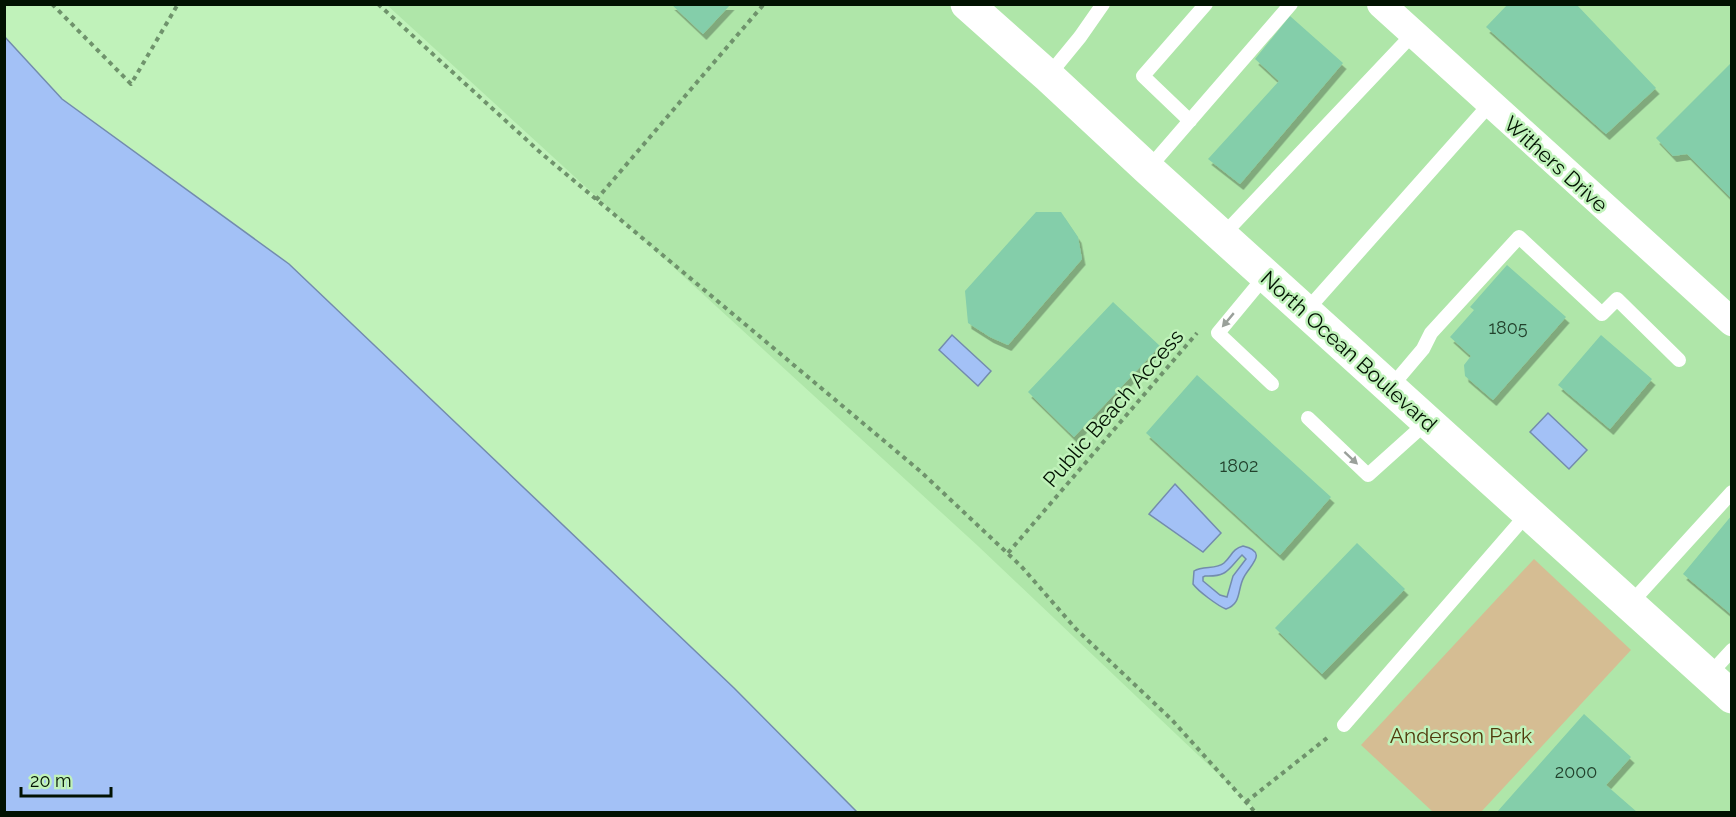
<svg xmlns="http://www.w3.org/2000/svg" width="1736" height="817" font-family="Raleway,sans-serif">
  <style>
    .built { fill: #afe6a9 }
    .green { fill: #d5bd93 }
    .water { fill: #a3c1f6; stroke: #738cad; stroke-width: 1.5; fill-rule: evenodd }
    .building { fill: #84ceaa; filter: url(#shadow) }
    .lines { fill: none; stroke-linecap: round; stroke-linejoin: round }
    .path { stroke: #6f936c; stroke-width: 4; stroke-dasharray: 4.5 4.5; stroke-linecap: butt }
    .service { stroke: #fff; stroke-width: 14 }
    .minor { stroke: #fff; stroke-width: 28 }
    .secondary { stroke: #fff; stroke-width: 33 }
    .oneway { fill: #9aa09a }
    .labels { text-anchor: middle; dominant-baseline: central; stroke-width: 5; stroke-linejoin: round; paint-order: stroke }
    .number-label { font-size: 18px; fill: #22412c }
    .street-label { font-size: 21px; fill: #021202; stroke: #c0f2ba }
    .park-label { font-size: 21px; fill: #503a0c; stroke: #c0f2ba }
  </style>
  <defs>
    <filter id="shadow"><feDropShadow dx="3.5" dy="6" stdDeviation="0" flood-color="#0004"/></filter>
  </defs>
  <rect width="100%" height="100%" fill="#c0f2ba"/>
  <path class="built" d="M387 5H1731V812H1258L978 546Z"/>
  <path class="green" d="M1534 559 1631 650 1481 812H1433L1361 745Z"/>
  <path class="water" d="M4 36 62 99 289 264 734 688 857 812H5Z
    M952 335 991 371 978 386 939 350Z
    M1548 413 1587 450 1569 469 1530 432Z
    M1175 484 1221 533 1203 552 1149 514Z
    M1243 546C1269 552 1250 565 1244 577 1237 589 1242 604 1226 609 1218 606 1198 591 1193 584L1194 571C1203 565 1216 570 1224 563 1232 556 1232 549 1243 546ZM1242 555 1246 559 1233 576 1227 597 1220 595 1203 581V577L1205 576C1228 577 1228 569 1242 555Z"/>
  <path class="building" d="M671 4H731L703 34Z
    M1508 4H1576L1656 88 1606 134 1486 27Z
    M1290 16 1343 63 1240 184 1208 159 1279 81 1255 59Z
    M1732 62V199L1687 154 1673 156 1656 138Z
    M1036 212H1061L1078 237 1082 259 1008 345 990 337 968 323 965 291Z
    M1507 265 1566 317 1493 400 1465 376 1464 365 1471 356 1450 337 1474 310 1470 307Z
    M1113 302 1160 346 1074 437 1028 392Z
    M1601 335 1652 379 1610 429 1558 385Z
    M1197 375 1331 497 1280 555 1146 433Z
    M1732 515V615L1683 574Z
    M1357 543 1405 589 1322 674 1275 628Z
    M1584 714 1631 757 1606 785 1637 812H1497Z"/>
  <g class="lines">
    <path class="path" d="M52 4 131 84 178 4
      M378 4 541 153 920 471 1021 566 1076 629 1172 720 1255 812
      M596 200 764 4
      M1008 553 1197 333
      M1246 802 1327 738"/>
    <path class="service" d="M1048 76 1080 37 1103 4
      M1190 121 1143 76 1206 4
      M1148 169 1291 4
      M1222 236 1413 34
      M1266 275 1218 333 1272 384
      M1306 311 1490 104
      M1390 388 1423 349 1431 333 1519 237 1602 314 1617 299 1679 360
      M1308 418 1368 475 1427 422
      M1630 604 1732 492
      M1709 675 1732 650
      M1344 725 1528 513"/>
    <path class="minor" d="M1381 4 1732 322"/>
    <path class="secondary" d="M967 4 1048 76 1148 169 1732 697"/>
  </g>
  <defs><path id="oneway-solid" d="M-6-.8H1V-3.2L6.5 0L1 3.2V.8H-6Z" transform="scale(1.5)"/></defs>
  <g class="oneway">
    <use href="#oneway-solid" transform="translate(1228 320) rotate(130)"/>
    <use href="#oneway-solid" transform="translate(1351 458) rotate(43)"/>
  </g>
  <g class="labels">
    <g class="number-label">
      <text x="1508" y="327">1805</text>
      <text x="1239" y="465">1802</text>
      <text x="1576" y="771">2000</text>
    </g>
    <g class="street-label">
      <text transform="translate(1556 164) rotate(42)">Withers Drive</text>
      <text transform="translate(1349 351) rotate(42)">North Ocean Boulevard</text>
      <text transform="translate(1113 408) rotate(-49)">Public Beach Access</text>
    </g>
    <g class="park-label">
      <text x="1461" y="735">Anderson Park</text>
    </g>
  </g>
  <rect width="1736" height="817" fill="none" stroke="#021202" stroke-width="12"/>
  <path d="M21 787v9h90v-9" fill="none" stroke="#021202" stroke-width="3"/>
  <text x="30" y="787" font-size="18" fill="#021202" stroke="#c0f2ba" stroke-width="4.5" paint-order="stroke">20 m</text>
</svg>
